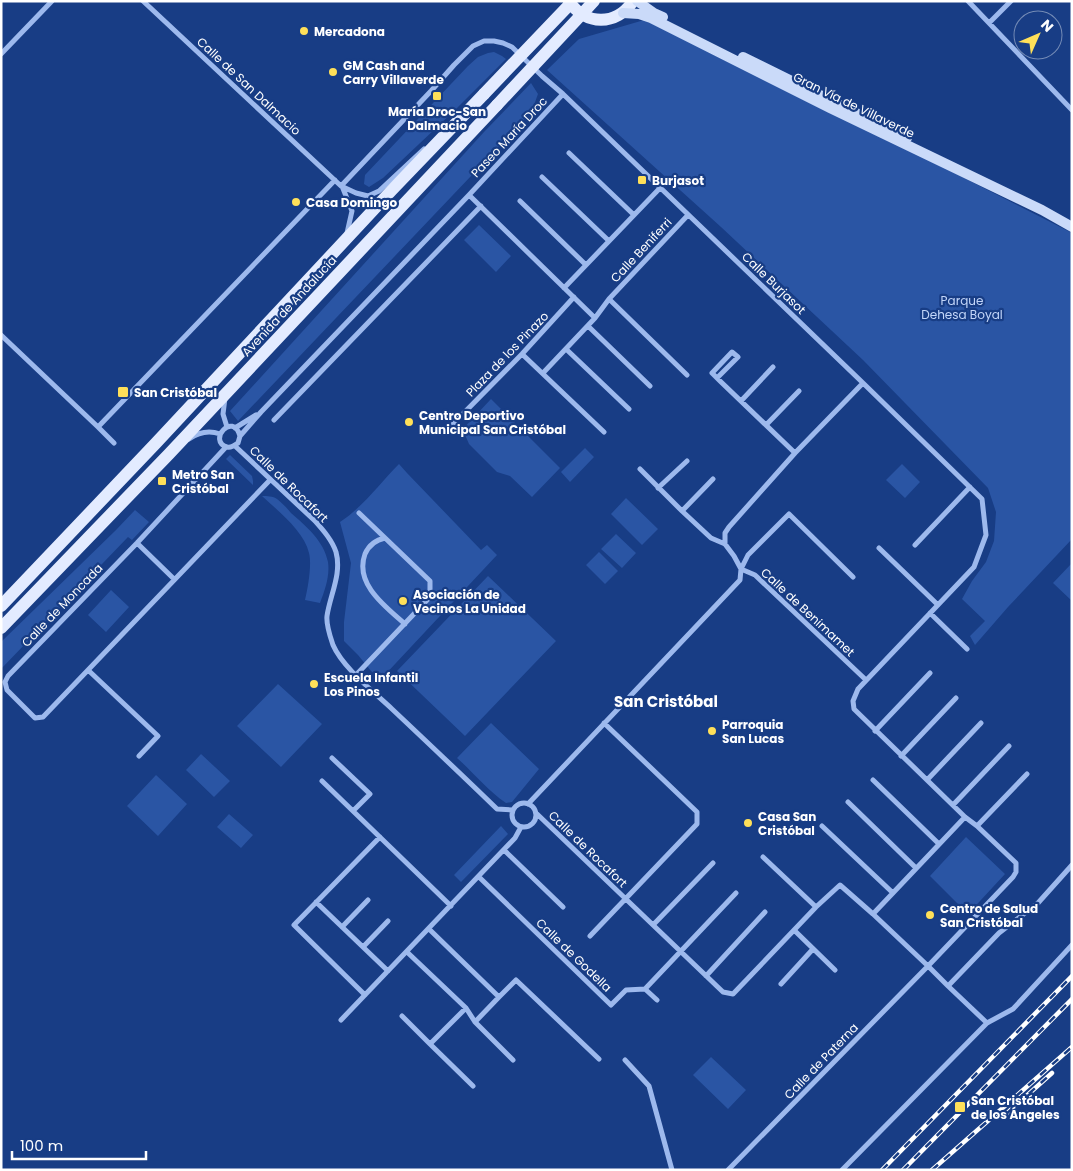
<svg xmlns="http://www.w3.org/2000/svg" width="1073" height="1171" font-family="Poppins,sans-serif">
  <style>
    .green { fill: #2a55a4 }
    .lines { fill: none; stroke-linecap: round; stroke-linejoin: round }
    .street { stroke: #9db9ed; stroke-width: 5 }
    .primary { stroke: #e3ebff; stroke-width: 12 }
    .rail-casing { stroke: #fff; stroke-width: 4.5 }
    .rail { stroke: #183d85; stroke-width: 2.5; stroke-dasharray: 8; stroke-linecap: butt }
    .secondary-bridge { stroke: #cadaf9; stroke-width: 10 }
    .primary-bridge { stroke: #e3ebff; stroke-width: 12 }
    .poi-dot { fill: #ffe059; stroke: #183d85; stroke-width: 2 }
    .labels { text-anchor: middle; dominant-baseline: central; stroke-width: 4.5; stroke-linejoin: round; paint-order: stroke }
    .poi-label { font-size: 12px; font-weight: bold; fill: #fff; stroke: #183d85; text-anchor: start }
    .street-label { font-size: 12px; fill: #fff; stroke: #183d85 }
    .park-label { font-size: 12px; fill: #c3d6f9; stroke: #183d85 }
    .quarter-label { font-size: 15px; font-weight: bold; fill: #fff; stroke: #183d85 }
  </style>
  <rect width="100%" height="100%" fill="#183d85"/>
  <path class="green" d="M651 18 1072 233V539L1008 607 975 645 970 636 985 621 962 599 972 581 986 562 994 541 996 512 988 488 863 360 721 227 547 70 579 39Z
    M494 52 502 56 506 59 454 111 383 178 369 187 364 184 365 175 468 66 478 57 488 53Z
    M531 83 538 94 531 113 238 421 230 411 484 132Z
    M479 225 511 256 496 272 464 240Z
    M491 399 560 468 532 497 510 476 497 472 469 444 466 437 460 432Z
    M585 448 594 457 570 482 561 472Z
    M230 455 252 476 253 481V485L226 459Z
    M399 464 407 473 481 550 487 545 497 555 381 679 371 671 358 655 344 641V622L351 563 340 522C363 507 380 483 399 464Z
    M902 464 920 482 905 498 886 480Z
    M262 496C267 496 273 496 277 499 282 503 287 508 291 513 306 526 324 541 328 562 330 576 325 590 320 603L305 600C308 588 312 564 309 553 304 531 278 511 262 496Z
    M626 498 658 529 642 545 611 514Z
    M135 510 149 522 132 540 128 537 1 669V642L116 530Z
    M616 534 636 553 622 568 601 549Z
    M599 552 618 571 605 584 586 565Z
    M1072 563V601L1053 583Z
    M488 576 556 641 465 736 397 671Z
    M111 590 129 607 106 632 88 615Z
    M278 684 322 724 281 767 237 726Z
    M491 723 539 769 512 802 506 803C487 790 474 773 457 758Z
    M201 754 230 781 214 797 186 770Z
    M156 775 187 804 158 836 127 806Z
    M229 814 253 835 241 848 217 827Z
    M501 826 508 834 461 882 454 875Z
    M966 837 1005 874 968 914 930 876Z
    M711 1057 746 1090 728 1109 693 1075Z"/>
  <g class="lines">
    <path class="street" d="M143 1 341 186 356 193 368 196 379 191 424 149
      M968 1 1072 110
      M989 23 1011 1
      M1 54 52 1
      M569 153 634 215
      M542 177 609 241
      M341 186 431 91 454 65 473 46 484 41H494L503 43 512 47 542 76 563 94 863 383 982 499 986 535 974 567 858 689 853 701 854 709 965 817 977 826 1016 863V872L1013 877 928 966 948 986
      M342 186 352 211 347 233
      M469 195 595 318
      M520 201 586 265
      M564 288 660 188
      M609 299 687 375
      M588 326 650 386
      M1 335 98 427 335 180
      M566 349 629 409
      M522 354 604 432
      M543 373 595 318 609 299 688 215
      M717 378 738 357 732 352 712 373 720 381 795 453
      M225 398 223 414 227 427
      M741 401 773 367
      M274 420 481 206
      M453 424 522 354 574 297
      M766 425 799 391
      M98 427 114 443
      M235 428 256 415
      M240 436C233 411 207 441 227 447 231 448 234 446 238 443L240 436 261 412 469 195 563 94
      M189 439C199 432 209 430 220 434
      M235 446 315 521C323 530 332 540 336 552 342 574 330 595 327 616 326 625 330 636 333 645 343 668 374 692 392 709 427 742 462 775 497 809L512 810
      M226 447 137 543 8 676 5 682 7 690 35 718 43 717 270 480
      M658 488 687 461
      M682 511 713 479
      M385 538C375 540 369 545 365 554 354 584 386 607 405 624
      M137 543 174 579
      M725 544V533L729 527 795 453 863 383
      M915 545 970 487
      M879 548 938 605
      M741 569 755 575 866 680
      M741 569 748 555 789 514 853 577
      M930 613 967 649
      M88 670 158 736 139 756
      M356 675 430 597V581L359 513
      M875 731 930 673
      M901 756 956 698
      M332 758 370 794 353 811
      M873 780 939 844
      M927 780 981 723
      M322 781 451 906
      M848 802 916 868
      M512 815a12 12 0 1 1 24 0a12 12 0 1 1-24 0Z
      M528 804 740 580 741 569 734 556 725 544 711 538 682 511 640 469
      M953 805 1009 746
      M536 813 723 992 733 994 816 907 840 885 873 914 928 966 728 1170
      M822 826 893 893
      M977 826 1027 774
      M504 850 563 907
      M763 857 816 907
      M479 877 611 1005 626 990 645 989 736 893
      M316 902 388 971
      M873 914 965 817
      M653 925 713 863
      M342 927 368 900
      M429 929 499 997 516 980 599 1059
      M794 930 835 970
      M590 936 697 824V812L604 723
      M363 947 388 921
      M407 952 466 1008 475 1022
      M706 976 765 912
      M781 984 813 949
      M645 989 657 1000
      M365 995 294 925 380 837
      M499 997 475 1022 513 1060
      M466 1008 430 1044 473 1086
      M402 1016 430 1044
      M341 1020 515 838 521 827
      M987 1023 948 986 999 933 1038 903 1072 865
      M625 1060 649 1086 672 1170
      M842 1170 987 1023 1013 1009 1072 945"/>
    <path class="primary" d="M569 1C585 26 617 26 633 1
      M582 14 594 1
      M1 606 156 443 391 191 484 94
      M1 628 169 454 497 105"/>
    <g class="rail-casing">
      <path id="rail" d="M1005 1115 1052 1073
        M882 1170 1072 976
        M903 1170 1072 999
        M932 1170 1072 1047"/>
    </g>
    <use href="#rail" class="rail"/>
    <path class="secondary-bridge" d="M637 1 654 13 663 17
      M623 13 639 14 651 18 830 108 1042 210 1072 227
      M743 57 907 138"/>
    <path class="primary-bridge" d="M484 94 571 3
      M497 105 582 14"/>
  </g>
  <g class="poi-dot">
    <circle cx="304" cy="31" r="5"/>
    <circle cx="333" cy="72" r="5"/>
    <rect x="432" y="91" width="10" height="10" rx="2.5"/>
    <rect x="637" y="175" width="10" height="10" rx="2.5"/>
    <circle cx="296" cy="202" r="5"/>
    <rect x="117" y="386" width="12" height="12" rx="2.5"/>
    <circle cx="409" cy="422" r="5"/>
    <rect x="157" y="476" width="10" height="10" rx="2.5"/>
    <circle cx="403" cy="601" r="5"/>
    <circle cx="314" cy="684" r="5"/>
    <circle cx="712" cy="731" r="5"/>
    <circle cx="748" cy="823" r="5"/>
    <circle cx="930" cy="915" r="5"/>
    <rect x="954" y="1101" width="12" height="12" rx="2.5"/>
  </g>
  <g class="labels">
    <g class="poi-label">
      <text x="314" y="31">Mercadona</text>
      <text x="343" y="65">GM Cash and<tspan x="343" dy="14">Carry Villaverde</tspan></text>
      <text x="437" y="111" text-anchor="middle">María Droc-San<tspan x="437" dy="14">Dalmacio</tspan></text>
      <text x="652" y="180">Burjasot</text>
      <text x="306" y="202">Casa Domingo</text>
      <text x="134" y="392">San Cristóbal</text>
      <text x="419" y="415">Centro Deportivo<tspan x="419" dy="14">Municipal San Cristóbal</tspan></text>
      <text x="172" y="474">Metro San<tspan x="172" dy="14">Cristóbal</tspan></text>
      <text x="413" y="594">Asociación de<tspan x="413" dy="14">Vecinos La Unidad</tspan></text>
      <text x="324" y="677">Escuela Infantil<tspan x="324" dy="14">Los Pinos</tspan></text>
      <text x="722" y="724">Parroquia<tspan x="722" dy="14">San Lucas</tspan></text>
      <text x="758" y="816">Casa San<tspan x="758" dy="14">Cristóbal</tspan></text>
      <text x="940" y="908">Centro de Salud<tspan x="940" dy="14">San Cristóbal</tspan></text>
      <text x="971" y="1100">San Cristóbal<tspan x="971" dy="14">de los Ángeles</tspan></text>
    </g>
    <g class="street-label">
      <text transform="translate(249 86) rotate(43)">Calle de San Dalmacio</text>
      <text transform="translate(854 105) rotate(26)">Gran Vía de Villaverde</text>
      <text transform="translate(509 137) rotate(-47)">Paseo María Droc</text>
      <text transform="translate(641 250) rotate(-47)">Calle Beniferri</text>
      <text transform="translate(774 283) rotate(44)">Calle Burjasot</text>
      <text transform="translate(289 306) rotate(-47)">Avenida de Andalucía</text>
      <text transform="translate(507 354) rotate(-46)">Plaza de los Pinazo</text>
      <text transform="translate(289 484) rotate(44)">Calle de Rocafort</text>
      <text transform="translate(62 605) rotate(-46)">Calle de Moncada</text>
      <text transform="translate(808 612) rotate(43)">Calle de Benimamet</text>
      <text transform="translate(588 849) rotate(44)">Calle de Rocafort</text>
      <text transform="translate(574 955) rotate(44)">Calle de Godella</text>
      <text transform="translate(821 1061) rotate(-46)">Calle de Paterna</text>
    </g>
    <g class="park-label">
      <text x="962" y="300">Parque<tspan x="962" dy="14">Dehesa Boyal</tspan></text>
    </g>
    <g class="quarter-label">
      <text x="666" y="701">San Cristóbal</text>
    </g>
  </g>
  <rect width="1073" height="1171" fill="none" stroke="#ffffff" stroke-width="5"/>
  <g transform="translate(1038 35) rotate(45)"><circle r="24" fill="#183d85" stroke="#748bb6"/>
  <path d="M0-4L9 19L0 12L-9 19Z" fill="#ffe059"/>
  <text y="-8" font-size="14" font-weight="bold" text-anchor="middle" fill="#ffffff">N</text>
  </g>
  <path d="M12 1151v8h134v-8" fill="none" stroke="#ffffff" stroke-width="2.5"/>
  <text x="20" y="1151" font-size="15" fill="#ffffff" stroke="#183d85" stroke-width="4" paint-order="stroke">100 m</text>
</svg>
